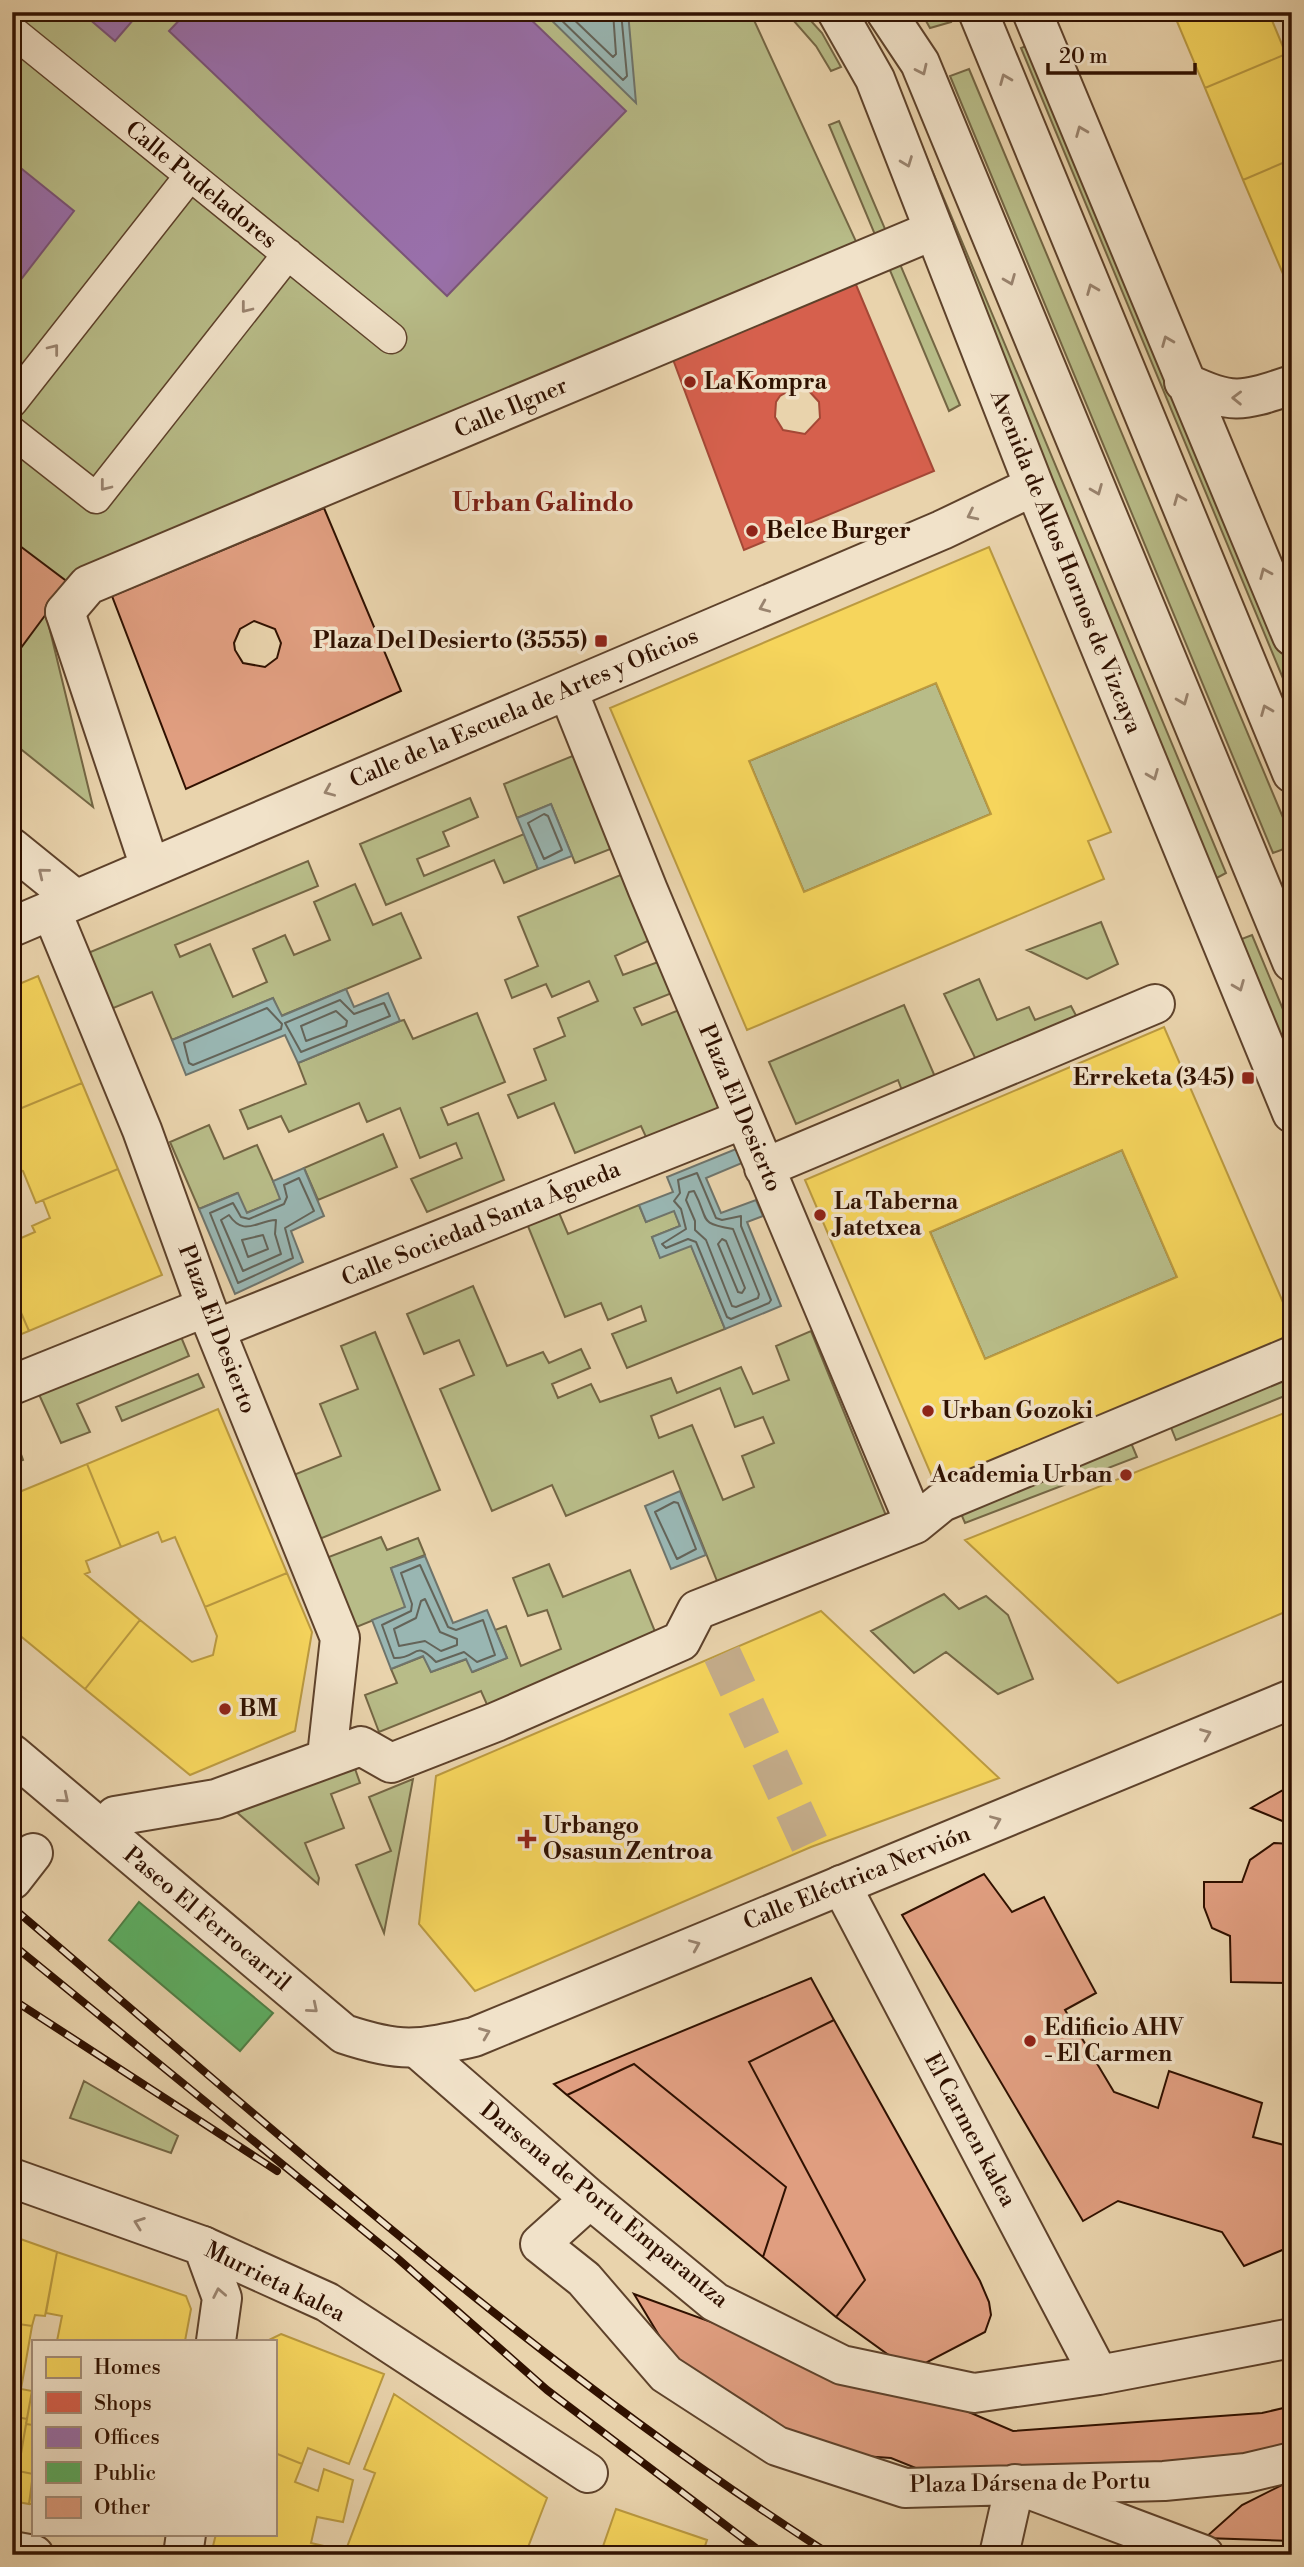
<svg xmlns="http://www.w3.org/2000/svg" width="1304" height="2567" font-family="'Libre Bodoni',serif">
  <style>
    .green { fill: #b8bc88; stroke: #746644; stroke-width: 2; fill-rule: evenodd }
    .water { fill: #99b6b2; stroke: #6f746b; stroke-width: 2 }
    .homes { fill: #f6d55c; stroke: #bb9a40; stroke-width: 2; fill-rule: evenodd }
    .shops { fill: #d6604d; stroke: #a44836; stroke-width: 2; fill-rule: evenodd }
    .offices { fill: #9970ab; stroke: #7a5478; stroke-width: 2 }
    .public { fill: #5aae61; stroke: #4d7f44; stroke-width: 2 }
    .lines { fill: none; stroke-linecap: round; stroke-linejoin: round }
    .shore { stroke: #646459; stroke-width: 2 }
    .building { fill: #e09e80; stroke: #301100; stroke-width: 2; fill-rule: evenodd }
    .pedestrian-tunnel { stroke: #c4ac8a; stroke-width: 38; stroke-dasharray: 38 19; stroke-linecap: butt }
    .service-casing { stroke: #5e422b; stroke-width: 33 }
    .pedestrian-casing { stroke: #5e422b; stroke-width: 42 }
    .minor-casing { stroke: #5e422b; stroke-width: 42 }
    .service { stroke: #f1e2c9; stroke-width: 30 }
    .pedestrian { stroke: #f1e2c9; stroke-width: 38 }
    .minor { stroke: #f1e2c9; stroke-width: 38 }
    .rail-casing { stroke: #301100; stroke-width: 8 }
    .rail { stroke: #f1e2c9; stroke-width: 5; stroke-dasharray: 16; stroke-linecap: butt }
    .oneway { stroke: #9a846f }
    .poi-dot { fill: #8f2418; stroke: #f1e2c9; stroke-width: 2.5 }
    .labels { text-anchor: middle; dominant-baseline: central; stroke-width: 7; stroke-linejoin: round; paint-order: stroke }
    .street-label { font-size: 23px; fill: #301100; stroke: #f1e2c9 }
    .poi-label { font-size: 23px; font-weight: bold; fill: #301100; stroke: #f1e2c9; text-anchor: start }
    .quarter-label { font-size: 26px; font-weight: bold; fill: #7a1f14; stroke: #f1e2c9 }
  </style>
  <rect width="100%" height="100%" fill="#e9d3ac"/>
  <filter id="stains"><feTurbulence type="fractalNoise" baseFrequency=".00286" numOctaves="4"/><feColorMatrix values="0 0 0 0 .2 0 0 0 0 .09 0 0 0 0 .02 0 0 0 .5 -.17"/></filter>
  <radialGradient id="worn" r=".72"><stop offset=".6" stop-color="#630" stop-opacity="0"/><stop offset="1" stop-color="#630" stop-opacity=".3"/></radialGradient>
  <path class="green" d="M12 12H743L753 18 865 261 46 614 93 807 12 742Z
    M786 12H803L822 33 841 67 831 71 816 46Z
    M921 12H948L951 22 930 28Z
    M1031 44 1292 667V700L1021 48Z
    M969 69 1292 839V846L1273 853 950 76Z
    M901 96 1226 873 1213 880 891 99Z
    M839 121 960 405 949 411 829 125Z
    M936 683 991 814 804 892 749 761Z
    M575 755 613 848 575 863 551 804 517 818 504 784Z
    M470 798 478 817 443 832 449 846 417 859 424 876 524 834 538 869 504 883 494 860 386 905 360 844Z
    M308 861 318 886 175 945 180 957 210 944 233 997 267 982 253 949 285 935 294 955 330 940 314 902 355 884 373 925 401 913 421 958 281 1016 273 998 172 1040 152 992 111 1009 88 953Z
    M623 874 650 940 615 956 623 975 658 962 672 993 634 1008 642 1025 679 1010 726 1118 652 1150 641 1126 575 1153 554 1103 518 1118 508 1095 546 1080 534 1049 565 1036 558 1018 598 1001 589 981 552 997 546 984 512 998 505 980 538 966 518 917Z
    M1101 922 1118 964 1087 979 1027 950Z
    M1252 935 1292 1031V1065L1239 940Z
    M979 979 997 1020 1029 1007 1035 1020 1071 1006 1080 1023 979 1066 944 994Z
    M904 1005 936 1079 903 1093 898 1080 796 1124 769 1062Z
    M477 1013 505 1082 441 1108 448 1125 478 1113 504 1180 427 1212 411 1179 462 1158 456 1143 420 1158 400 1108 367 1122 359 1103 289 1132 281 1116 248 1129 240 1110 306 1084 298 1063 400 1021 404 1020 413 1039Z
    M209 1125 224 1159 257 1145 281 1199 246 1213 237 1193 199 1209 170 1142Z
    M383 1134 397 1167 318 1200 304 1168Z
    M1122 1150 1177 1277 985 1359 930 1232Z
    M554 1201 568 1234 639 1205 646 1222 674 1210 680 1226 652 1237 660 1257 691 1245 725 1329 627 1368 612 1334 646 1321 641 1306 608 1320 601 1303 565 1317 523 1214Z
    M473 1286 507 1366 543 1352 549 1363 581 1349 590 1368 552 1384 558 1398 591 1384 600 1402 671 1378 677 1393 741 1367 753 1394 789 1380 776 1346 811 1331 887 1518 719 1586 673 1471 566 1516 552 1485 492 1511 440 1389 474 1375 459 1340 424 1354 407 1314ZM720 1388 735 1427 763 1417 774 1443 742 1456 754 1487 723 1500 692 1425 659 1438 651 1416Z
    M179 1332 189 1356 77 1404 90 1432 61 1443 37 1390Z
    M375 1332 440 1490 317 1540 291 1476 341 1456 320 1404 358 1389 341 1346Z
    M1292 1371V1393L1176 1440 1166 1415Z
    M198 1374 204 1387 122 1421 116 1407Z
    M12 1429 23 1460 12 1464Z
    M1126 1431 1137 1457 965 1523 956 1502Z
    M381 1537 387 1550 418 1538 425 1555 391 1568 406 1607 354 1628 326 1558Z
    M549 1564 563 1597 630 1570 656 1634 489 1709 481 1691 379 1732 365 1695 397 1683 391 1669 424 1656 431 1672 467 1659 473 1672 507 1658 495 1630 506 1626 521 1666 561 1649 547 1610 528 1616 513 1578Z
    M944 1594 959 1609 986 1596 1008 1615 1033 1679 998 1694 946 1652 914 1673 871 1631Z
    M353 1763 360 1783 331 1794 344 1828 305 1843 319 1878 318 1884 232 1808Z
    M413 1779 384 1933 356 1865 391 1851 369 1797Z
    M84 2081 178 2136 171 2153 70 2118Z"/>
  <path class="water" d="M543 12H628L636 103Z
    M551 804 572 856 538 869 517 818Z
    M346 989 354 1007 388 993 400 1021 298 1063 285 1035 186 1075 172 1040 273 998 282 1016Z
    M736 1149 742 1163 706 1178 721 1213 756 1200 763 1216 747 1222 781 1306 725 1329 691 1246 660 1258 652 1237 680 1226 674 1211 646 1222 639 1205 673 1192 667 1177Z
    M304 1168 324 1216 291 1231 303 1262 235 1294 199 1209 238 1193 247 1213 280 1199 273 1181Z
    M680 1491 706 1555 671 1569 645 1506Z
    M425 1556 453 1623 487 1610 507 1658 472 1672 466 1659 431 1672 423 1656 391 1669 372 1620 405 1607 391 1568Z"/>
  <path class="homes" d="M1173 12H1273L1275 17 1271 18 1286 54 1205 88Z
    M1286 54 1292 67V159L1243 180 1205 88Z
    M1292 159V295L1243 180Z
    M989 547 1111 832 1088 841 1104 879 747 1030 610 708ZM936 683 991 814 804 892 749 761Z
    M38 976 82 1083 12 1112V987Z
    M1164 1027 1292 1323V1335L936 1486 805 1180ZM1122 1150 1177 1277 985 1359 930 1232Z
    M82 1083 118 1169 36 1203 23 1171 12 1167V1112Z
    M118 1169 162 1275 29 1331 12 1292V1242L35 1232 32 1226 50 1218 43 1200Z
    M12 1292 29 1331 12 1338Z
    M218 1409 287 1573 205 1607 175 1537 162 1542 158 1532 121 1547 87 1464Z
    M1292 1410V1609L1118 1683 965 1540Z
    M87 1464 121 1547 86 1561 90 1572 85 1574 140 1620 85 1689 12 1629V1495Z
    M287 1573 312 1632 295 1731 190 1775 85 1689 140 1620 192 1662 213 1655 217 1636 205 1607Z
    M821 1611 999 1778 811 1847 475 1991 419 1924 436 1776Z
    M12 2236 57 2252 45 2316 35 2315 32 2326 12 2323Z
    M57 2252 186 2296 191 2309 185 2341H57L62 2316 46 2313Z
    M12 2323 32 2326 21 2389 32 2391 27 2419 12 2416Z
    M281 2334 384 2374 349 2464 308 2448 302 2464 275 2453V2341H267Z
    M33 2385V2425L26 2424Z
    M394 2394 547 2498 525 2555H344L375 2473 364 2469Z
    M12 2416 27 2419 18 2471 33 2474 29 2504 12 2501Z
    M26 2424 33 2425V2474L18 2471Z
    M275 2453 302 2464 295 2482 318 2491 324 2469 353 2480 343 2522 317 2517 311 2543 337 2549 336 2555H218L213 2546 216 2534H275Z
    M33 2478V2504H29Z
    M616 2509 707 2540 702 2555H600Z"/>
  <path class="shops" d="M854 280 934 471 744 550 671 354ZM794 388 809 391 819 402 820 418 805 434 783 430 775 417 776 402 780 396Z"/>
  <path class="offices" d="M81 12H140L115 41Z
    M187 12H523L626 111 447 296 169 31Z
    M12 161 74 211 12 291Z"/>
  <path class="public" d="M139 1902 273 2013 240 2051 109 1940Z"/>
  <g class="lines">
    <path class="shore" d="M553 12 623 80 627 76 621 12
      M566 12 613 57 616 54 613 12
      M544 814 548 816 562 850 544 859 528 823Z
      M340 1000 354 1014 384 1003 390 1016 301 1052 285 1023Z
      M267 1008 282 1024 281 1029 193 1065 189 1063 184 1043Z
      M336 1011 347 1021 346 1026 306 1041 301 1026Z
      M697 1173 716 1218 722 1220 741 1216V1226L771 1300 769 1303 731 1319 727 1317 696 1242 688 1239 666 1248 662 1244 686 1229 681 1209 674 1201 680 1193 678 1180Z
      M299 1178 314 1211 285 1228 293 1258 238 1283 210 1213 233 1203 241 1217 249 1219 284 1204 287 1197 284 1185Z
      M694 1191C710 1221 697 1223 733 1229L759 1294 758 1298 736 1307 732 1306 706 1240 695 1230V1221L686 1200 689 1192Z
      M229 1215C244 1237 256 1221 276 1220L275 1234 281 1254 243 1271 221 1220Z
      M263 1235 268 1249 248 1257 242 1240Z
      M722 1239 726 1241 745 1288 742 1293 738 1292 718 1244Z
      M674 1502 678 1503 696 1549 677 1559 655 1512Z
      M420 1565 448 1627 456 1630 483 1620 495 1655 477 1662 464 1652 436 1662C413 1638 419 1659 394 1658L382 1625 411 1611 412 1604 401 1573Z
      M425 1599 440 1632 457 1639V1645L441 1651 425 1641 399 1646 394 1629 416 1618 421 1601Z"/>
  </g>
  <path class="building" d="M324 508 401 691 186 789 112 596ZM254 621 275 629 281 643 277 658 265 667 243 663 235 650 234 643 240 629Z
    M12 540 69 583 12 660Z
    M1292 1785V1825L1251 1808Z
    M1274 1843 1292 1844V1947L1288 1948V1983L1231 1982 1230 1936 1212 1928 1204 1907V1882H1242L1250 1860Z
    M984 1874 1012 1912 1044 1897 1096 1993 1065 2010 1114 2092 1158 2108 1169 2071 1262 2103 1253 2137 1292 2147V2246L1244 2266 1222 2232 1118 2201 1083 2221 902 1915Z
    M811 1978 834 2020 749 2062 865 2280 836 2317 763 2257 786 2187 634 2064 567 2095 554 2084Z
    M834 2020 980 2281 989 2302 991 2315 985 2332 916 2368 897 2361 836 2317 865 2280 749 2062Z
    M634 2064 786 2187 763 2257 567 2095Z
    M634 2294 890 2387 943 2401 1013 2431 1262 2413 1292 2406V2453L1165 2479 928 2473 891 2458 834 2454 740 2419 672 2357Z
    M1292 2480V2541L1205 2538 1242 2505Z"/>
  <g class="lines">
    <path class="pedestrian-tunnel" d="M722 1654 811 1847"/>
    <g class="service-casing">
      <path id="service" d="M12 31 391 338
        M12 402 189 177
        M12 432 96 498 288 254"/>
    </g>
    <g class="pedestrian-casing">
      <path id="pedestrian" d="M65 612 88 585 934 230
        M568 691 648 890 915 1524
        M51 910 142 1130 206 1307 340 1638 327 1756
        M764 1168 1155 1004
        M216 1329 731 1124 741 1112
        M12 1385 206 1307
        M115 1816 216 1799 361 1746 391 1763 496 1722 681 1641 697 1610 915 1524 942 1502 1292 1356
        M12 1880 33 1853
        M841 1885 1099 2375
        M419 2050 590 2199 715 2302 842 2365 974 2393 1099 2375 1292 2338
        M590 2199 540 2244 584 2279 666 2374 777 2446 905 2488 1164 2481 1246 2473 1292 2462
        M203 2246 327 2302 588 2473
        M12 2551 34 2555
        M999 2555 1015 2484 1204 2555"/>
    </g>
    <g class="minor-casing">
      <path id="minor" d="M837 12 875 79 1034 486 1292 1113
        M886 12 920 63 1292 962
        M978 12 1292 773
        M1032 12 1292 636
        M1184 382C1234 405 1240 402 1292 385
        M65 612 150 867
        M12 848 75 899
        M12 927 942 530 1034 486
        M12 1754 344 2034C401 2053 417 2050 474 2037L1292 1699
        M12 2178 203 2246 222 2298 216 2341
        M183 2555 186 2534"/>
    </g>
    <use href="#service" class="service"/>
    <use href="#pedestrian" class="pedestrian"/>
    <use href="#minor" class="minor"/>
    <g class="rail-casing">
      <path id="rail" d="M12 1907C277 2132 537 2368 831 2555
        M12 1944 396 2257 547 2390 765 2555
        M12 1999 277 2171"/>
    </g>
    <use href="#rail" class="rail"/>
  </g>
  <defs><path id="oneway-chevron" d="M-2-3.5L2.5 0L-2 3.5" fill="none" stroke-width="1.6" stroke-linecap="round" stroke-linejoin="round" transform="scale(1.75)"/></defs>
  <g class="oneway">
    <use href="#oneway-chevron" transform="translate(922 70) rotate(65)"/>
    <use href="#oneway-chevron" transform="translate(1005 79) rotate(-112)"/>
    <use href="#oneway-chevron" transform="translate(1081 131) rotate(-112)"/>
    <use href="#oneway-chevron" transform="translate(907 162) rotate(69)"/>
    <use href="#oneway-chevron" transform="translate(1010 280) rotate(68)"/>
    <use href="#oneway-chevron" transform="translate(1092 289) rotate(-112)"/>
    <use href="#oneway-chevron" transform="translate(246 308) rotate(128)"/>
    <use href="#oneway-chevron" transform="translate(1167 341) rotate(-112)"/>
    <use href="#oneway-chevron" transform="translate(54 349) rotate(-52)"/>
    <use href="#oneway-chevron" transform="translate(1237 398) rotate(-179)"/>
    <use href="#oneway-chevron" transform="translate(105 486) rotate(128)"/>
    <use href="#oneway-chevron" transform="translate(1097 490) rotate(68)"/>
    <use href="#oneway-chevron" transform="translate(1179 499) rotate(-112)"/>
    <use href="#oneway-chevron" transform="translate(972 515) rotate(154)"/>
    <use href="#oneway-chevron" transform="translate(1265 573) rotate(-113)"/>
    <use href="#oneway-chevron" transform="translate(764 607) rotate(157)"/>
    <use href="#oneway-chevron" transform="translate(1183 700) rotate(68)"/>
    <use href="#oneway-chevron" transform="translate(1266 710) rotate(-112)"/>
    <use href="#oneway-chevron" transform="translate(1153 775) rotate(68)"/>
    <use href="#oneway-chevron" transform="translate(329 791) rotate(157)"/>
    <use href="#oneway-chevron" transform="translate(43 873) rotate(-141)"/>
    <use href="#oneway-chevron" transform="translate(1239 986) rotate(68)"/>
    <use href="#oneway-chevron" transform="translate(1206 1734) rotate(-22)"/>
    <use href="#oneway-chevron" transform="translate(64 1798) rotate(40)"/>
    <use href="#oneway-chevron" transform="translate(996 1821) rotate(-23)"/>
    <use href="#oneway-chevron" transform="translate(695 1945) rotate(-23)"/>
    <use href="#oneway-chevron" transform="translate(313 2008) rotate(40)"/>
    <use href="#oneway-chevron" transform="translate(485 2033) rotate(-22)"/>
    <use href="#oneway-chevron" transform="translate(139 2223) rotate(-160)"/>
    <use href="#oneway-chevron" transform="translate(219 2293) rotate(-101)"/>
  </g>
  <g class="poi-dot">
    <circle cx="690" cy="382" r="7"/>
    <circle cx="752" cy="531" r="7"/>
    <rect x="594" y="634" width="14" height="14" rx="3.5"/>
    <rect x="1241" y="1071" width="14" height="14" rx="3.5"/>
    <circle cx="820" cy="1215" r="7"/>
    <circle cx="928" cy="1411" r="7"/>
    <circle cx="1126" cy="1475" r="7"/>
    <circle cx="225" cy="1709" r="7"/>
    <path d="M523.5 1828.5h7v7h7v7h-7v7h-7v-7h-7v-7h7z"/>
    <circle cx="1030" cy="2041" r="7"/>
  </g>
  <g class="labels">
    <g class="street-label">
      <text transform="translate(201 185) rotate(39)">Calle Pudeladores</text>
      <text transform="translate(511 408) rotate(-23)">Calle Ilgner</text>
      <text transform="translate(1066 562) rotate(68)">Avenida de Altos Hornos de Vizcaya</text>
      <text transform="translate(524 708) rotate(-23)">Calle de la Escuela de Artes y Oficios</text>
      <text transform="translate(740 1108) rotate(67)">Plaza El Desierto</text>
      <text transform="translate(481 1224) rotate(-22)">Calle Sociedad Santa Águeda</text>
      <text transform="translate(217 1329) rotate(69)">Plaza El Desierto</text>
      <text transform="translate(857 1878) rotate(-22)">Calle Eléctrica Nervión</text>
      <text transform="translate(207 1919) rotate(40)">Paseo El Ferrocarril</text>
      <text transform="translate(970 2130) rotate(62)">El Carmen kalea</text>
      <text transform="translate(604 2205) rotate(39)">Darsena de Portu Emparantza</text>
      <text transform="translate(275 2282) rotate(26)">Murrieta kalea</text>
      <text transform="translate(1030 2483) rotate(-1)">Plaza Dársena de Portu</text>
    </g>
    <g class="poi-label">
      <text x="704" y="382">La Kompra</text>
      <text x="766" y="531">Belce Burger</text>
      <text x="587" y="641" text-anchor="end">Plaza Del Desierto (3555)</text>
      <text x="1234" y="1078" text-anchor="end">Erreketa (345)</text>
      <text x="834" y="1202">La Taberna<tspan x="834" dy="26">Jatetxea</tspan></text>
      <text x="942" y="1411">Urban Gozoki</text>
      <text x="1112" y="1475" text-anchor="end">Academia Urban</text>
      <text x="239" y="1709">BM</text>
      <text x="543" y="1826">Urbango<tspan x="543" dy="26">Osasun Zentroa</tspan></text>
      <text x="1044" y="2028">Edificio AHV<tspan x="1044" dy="26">- El Carmen</tspan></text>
    </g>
    <g class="quarter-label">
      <text x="543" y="503">Urban Galindo</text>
    </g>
  </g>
  <rect width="1304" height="2567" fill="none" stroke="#e9d3ac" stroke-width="42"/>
  <rect x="14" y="14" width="1276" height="2539" fill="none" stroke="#301100" stroke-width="3.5"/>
  <rect x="21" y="21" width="1262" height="2525" fill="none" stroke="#301100" stroke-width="2"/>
  <rect x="32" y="2340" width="245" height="196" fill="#f1e2c9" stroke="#a48e79" stroke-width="2"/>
  <rect x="46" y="2357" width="35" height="21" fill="#f6d55c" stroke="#a48e79" stroke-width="2"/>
  <text x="94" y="2374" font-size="21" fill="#301100">Homes</text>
  <rect x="46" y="2392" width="35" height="21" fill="#d6604d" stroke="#a48e79" stroke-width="2"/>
  <text x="94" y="2410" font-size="21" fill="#301100">Shops</text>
  <rect x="46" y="2427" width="35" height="21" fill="#9970ab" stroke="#a48e79" stroke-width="2"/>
  <text x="94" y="2444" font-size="21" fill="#301100">Offices</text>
  <rect x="46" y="2462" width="35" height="21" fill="#5aae61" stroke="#a48e79" stroke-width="2"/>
  <text x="94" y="2480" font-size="21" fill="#301100">Public</text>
  <rect x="46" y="2497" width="35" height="21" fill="#e09e80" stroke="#a48e79" stroke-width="2"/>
  <text x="94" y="2514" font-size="21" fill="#301100">Other</text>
  <path d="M1048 63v10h147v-10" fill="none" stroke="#301100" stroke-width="3.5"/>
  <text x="1059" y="63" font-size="21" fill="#301100" stroke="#f1e2c9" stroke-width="5" paint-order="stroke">20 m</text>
  <rect width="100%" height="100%" filter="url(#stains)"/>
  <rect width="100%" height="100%" fill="url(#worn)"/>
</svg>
